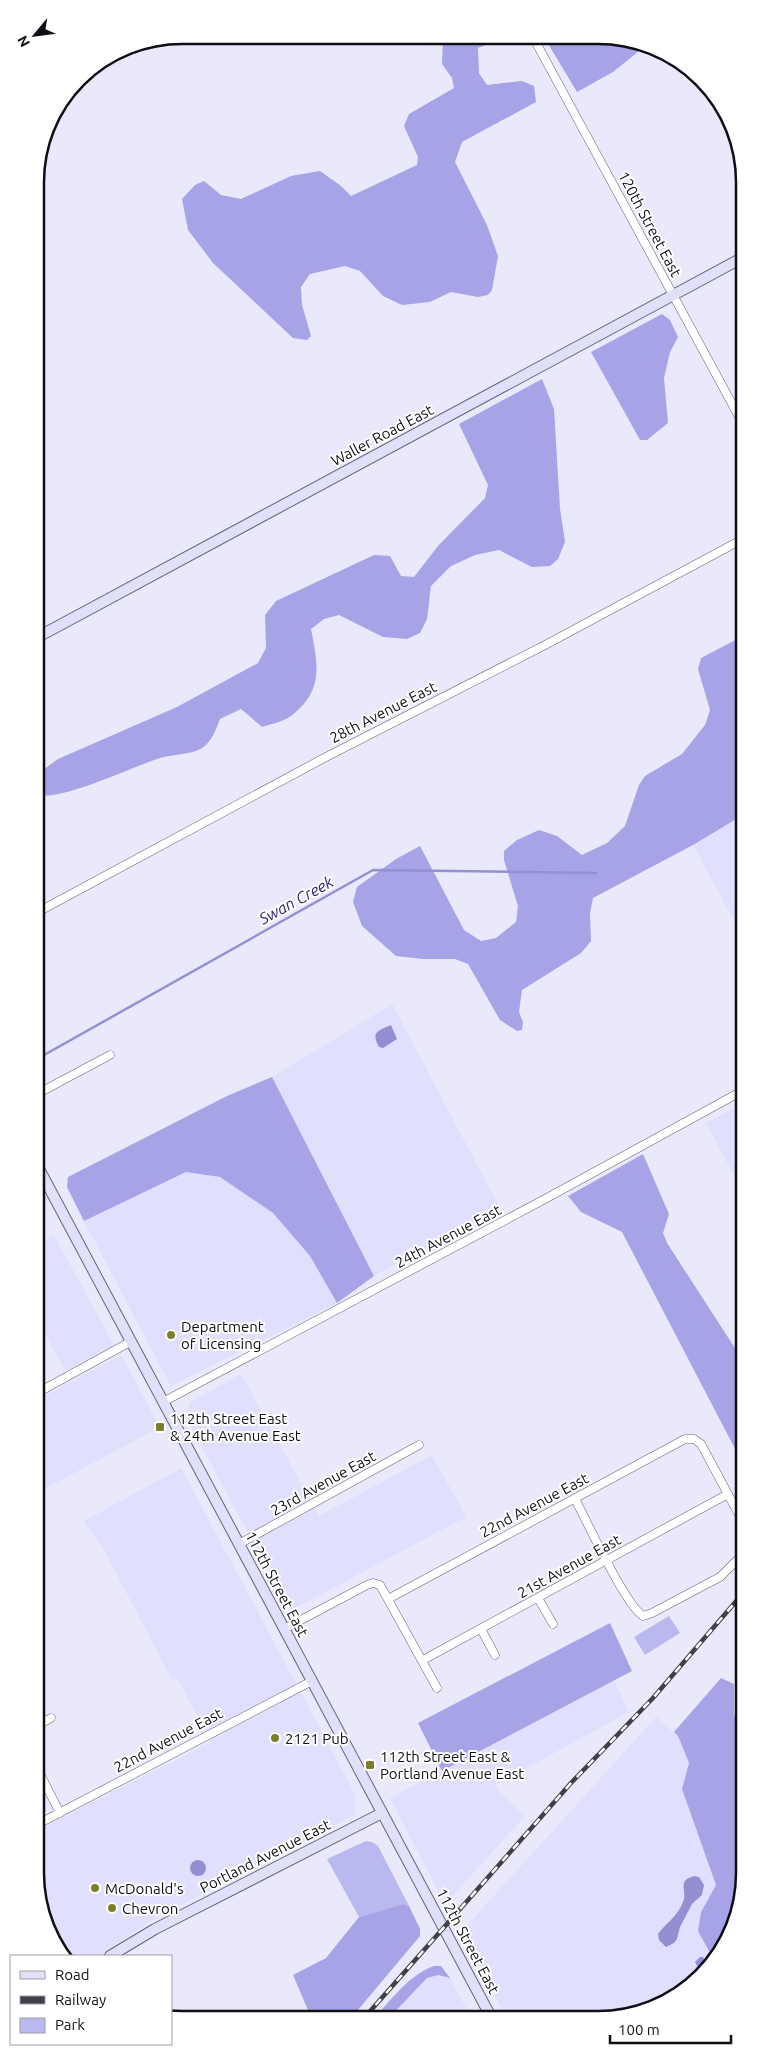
<svg xmlns="http://www.w3.org/2000/svg" width="780" height="2055" font-family="Ubuntu,sans-serif">
  <style>
    .built { fill: #e0e0fe }
    .green { fill: #bab9ef }
    .forest { fill: #a6a3e7 }
    .water { fill: #9290d2 }
    .lines { fill: none; stroke-linecap: round; stroke-linejoin: round }
    .stream { stroke: #9290d2; stroke-width: 2.5 }
    .street-casing { stroke: #646477; stroke-width: 9 }
    .secondary-casing { stroke: #646477; stroke-width: 12 }
    .street { stroke: #fff; stroke-width: 8 }
    .secondary { stroke: #e1e0fa; stroke-width: 10 }
    .rail-casing { stroke: #404049; stroke-width: 4.5 }
    .rail { stroke: #fff; stroke-width: 2.5; stroke-dasharray: 8; stroke-linecap: butt }
    .poi-dot { fill: #7c7f29; stroke: #fff; stroke-width: 2 }
    .labels { text-anchor: middle; dominant-baseline: central; stroke-width: 4; stroke-linejoin: round; paint-order: stroke }
    .street-label { font-size: 15px; fill: #0e0e15; stroke: #fff }
    .poi-label { font-size: 15px; fill: #0e0e15; stroke: #fff; text-anchor: start }
    .water-label { font-size: 16px; font-style: italic; fill: #30216f; stroke: #fff }
    .rim { fill: none; stroke: #0e0e15; stroke-width: 2.5 }
  </style>
  <rect width="100%" height="100%" fill="#e9e9fb"/>
  <path class="built" d="M743 806V937L688 836Z
    M392 1004 500 1208 374 1276 272 1077Z
    M744 1103V1194L706 1123Z
    M186 1172 220 1177 273 1213 310 1256 337 1303 171 1386 84 1221Z
    M54 1235 114 1345 65 1371 37 1319V1245Z
    M121 1355 160 1427 37 1493V1400Z
    M241 1374 319 1516 432 1455 466 1517 290 1611 186 1417 189 1403Z
    M181 1468 356 1796 354 1815 156 1918 98 1956H62L55 1946 38 1902V1830L211 1742 177 1678 172 1680 104 1550 84 1521Z
    M614 1680 629 1712 494 1786 525 1816 445 1904 390 1798Z
    M656 1717 678 1736 689 1763 682 1789 716 1885 701 1912 698 1931 714 1960 709 1970 672 2000 627 2017H506L461 1932Z
    M438 1975 450 1978 471 2017H390L427 1978Z"/>
  <path class="green" d="M669 1616 680 1633 645 1655 634 1637Z
    M366 1841 372 1842 378 1846 409 1906 403 1904 359 1917 327 1859Z"/>
  <path class="forest" d="M447 37H496V41L478 48 479 73 487 85 522 81 534 86 536 102 462 142 455 162 487 225 498 256 492 290 488 295 478 297 451 292 430 302 402 305 383 296 360 271 345 266 310 274 301 287 302 305 311 336 307 340 293 338 213 263 188 230 182 199 195 185 204 181 221 195 241 199 291 176 320 171 341 186 351 196 417 165 418 157 404 126 409 114 454 88 452 78 442 64 443 39Z
    M544 37 627 38 644 47 613 72 577 92Z
    M662 314 670 320 678 337 670 352 664 378 668 423 647 440H640L591 352Z
    M542 379 554 409 560 509 565 542 558 559 550 566 532 567 499 550 475 555 451 566 431 586 427 619 420 633 407 639 383 637 339 615 324 619 311 629C318 665 324 691 291 716 283 722 271 724 262 727L241 709 220 719C216 729 212 742 202 748 192 755 169 754 157 759 130 768 62 801 36 795V775L58 759 177 707 258 663 266 648 265 615 276 601 374 555 390 556 401 576 414 577 438 546 485 498 488 485 459 424Z
    M743 636V815L693 845 593 898 590 913 591 941 581 953 522 990 519 1012 523 1022 522 1030 517 1031 500 1020 468 964 455 959H423L396 956 362 926 353 902 357 887 396 859 420 846 464 930 481 941 496 938 516 922 518 906 504 860V851L517 840 539 830 557 836 582 855 607 843 625 826 639 785 645 776 682 754 705 725 710 710 698 669 701 658Z
    M272 1077 374 1276 337 1303 310 1256 273 1213 220 1177 186 1172 84 1221 67 1187 68 1177 227 1096Z
    M643 1154 669 1214 663 1233 667 1243 744 1362V1466L622 1232 581 1212 568 1196Z
    M610 1623 632 1671 442 1771 418 1723Z
    M721 1678 734 1684V1715L744 1726 745 1882 734 1929 714 1960 698 1931 701 1912 716 1885 682 1789 689 1763 678 1736 674 1732Z
    M403 1904 409 1906 420 1929V1936L352 2017H311L293 1975 326 1958 359 1917Z
    M434 1966H441L450 1978 438 1975 427 1978 390 2017H375C393 1998 409 1975 434 1966Z"/>
  <path class="water" d="M391 1025 397 1039 383 1048 379 1047C371 1032 377 1031 391 1025Z
    M190 1868a8 8 0 1 1 16 0a8 8 0 1 1-16 0Z
    M694 1876 699 1877 704 1885 702 1895 692 1904 680 1927 677 1939 674 1943 666 1947 659 1940 658 1934C666 1923 678 1916 683 1902 688 1890 676 1881 694 1876Z
    M700 1957H703L710 1968 702 1975 695 1962Z"/>
  <g class="lines">
    <path class="stream" d="M37 1059 373 870 596 873"/>
    <g class="street-casing">
      <path id="street" d="M533 37 743 424
        M36 913 326 757 547 644 743 539
        M37 1094 110 1055
        M37 1393 130 1342
        M163 1402 545 1199 744 1090
        M575 1499C587 1521 625 1605 643 1616L652 1613 720 1577 744 1553
        M239 1544 419 1445
        M538 1598 553 1624
        M388 1599 685 1439H694L701 1444 744 1524
        M284 1629 367 1585 373 1583 380 1585 437 1688
        M481 1629 495 1655
        M423 1660 728 1494
        M38 1725 51 1718
        M38 1770 60 1813
        M38 1824 312 1681"/>
    </g>
    <g class="secondary-casing">
      <path id="secondary" d="M36 638 742 258
        M37 1165 491 2017
        M110 1956 155 1929 382 1813"/>
    </g>
    <use href="#street" class="street"/>
    <use href="#secondary" class="secondary"/>
    <g class="rail-casing">
      <path id="rail" d="M365 2017 571 1783 653 1698 744 1592"/>
    </g>
    <use href="#rail" class="rail"/>
  </g>
  <g class="poi-dot">
    <circle cx="171" cy="1335" r="5"/>
    <rect x="155" y="1422" width="10" height="10" rx="2.5"/>
    <circle cx="275" cy="1738" r="5"/>
    <rect x="365" y="1760" width="10" height="10" rx="2.5"/>
    <circle cx="95" cy="1888" r="5"/>
    <circle cx="112" cy="1908" r="5"/>
  </g>
  <g class="labels">
    <g class="street-label">
      <text transform="translate(650 224) rotate(62)">120th Street East</text>
      <text transform="translate(382 435) rotate(-28)">Waller Road East</text>
      <text transform="translate(383 712) rotate(-27)">28th Avenue East</text>
      <text transform="translate(448 1236) rotate(-28)">24th Avenue East</text>
      <text transform="translate(323 1483) rotate(-29)">23rd Avenue East</text>
      <text transform="translate(534 1505) rotate(-28)">22nd Avenue East</text>
      <text transform="translate(569 1566) rotate(-29)">21st Avenue East</text>
      <text transform="translate(277 1584) rotate(62)">112th Street East</text>
      <text transform="translate(168 1740) rotate(-28)">22nd Avenue East</text>
      <text transform="translate(265 1856) rotate(-27)">Portland Avenue East</text>
      <text transform="translate(468 1941) rotate(62)">112th Street East</text>
    </g>
    <g class="poi-label">
      <text x="181" y="1326">Department<tspan x="181" dy="17">of Licensing</tspan></text>
      <text x="170" y="1418">112th Street East<tspan x="170" dy="17">&amp; 24th Avenue East</tspan></text>
      <text x="285" y="1738">2121 Pub</text>
      <text x="380" y="1756">112th Street East &amp;<tspan x="380" dy="17">Portland Avenue East</tspan></text>
      <text x="105" y="1888">McDonald's</text>
      <text x="122" y="1908">Chevron</text>
    </g>
    <g class="water-label">
      <text transform="translate(296 900) rotate(-29)">Swan Creek</text>
    </g>
  </g>
  <path d="M0 0H780V2055H0ZM182 44H598A138 138 0 0 1 736 182V1873A138 138 0 0 1 598 2011H182A138 138 0 0 1 44 1873V182A138 138 0 0 1 182 44Z" fill="#fff" fill-rule="evenodd"/>
  <path class="rim" d="M182 44H598A138 138 0 0 1 736 182V1873A138 138 0 0 1 598 2011H182A138 138 0 0 1 44 1873V182A138 138 0 0 1 182 44Z"/>
  <rect x="10" y="1955" width="162" height="90" fill="#ffffff" stroke="#9f9fa1"/>
  <rect x="20" y="1971" width="25" height="8" fill="#e1e0fa" stroke="#9f9fa1"/>
  <text x="55" y="1980" font-size="15" fill="#0e0e15">Road</text>
  <rect x="20" y="1996" width="25" height="8" fill="#404049" stroke="#9f9fa1"/>
  <text x="55" y="2005" font-size="15" fill="#0e0e15">Railway</text>
  <rect x="20" y="2018" width="25" height="15" fill="#bab9ef" stroke="#9f9fa1"/>
  <text x="55" y="2030" font-size="15" fill="#0e0e15">Park</text>
  <g transform="translate(35 35) rotate(241)" stroke="#ffffff" stroke-width="4" paint-order="stroke">
  <path d="M0-4L9 19L0 12L-9 19Z" fill="#0e0e15"/>
  <text y="-8" font-size="14" font-weight="bold" text-anchor="middle" fill="#0e0e15">N</text>
  </g>
  <path d="M610 2035v8h121v-8" fill="none" stroke="#0e0e15" stroke-width="2.5"/>
  <text x="618" y="2035" font-size="15" fill="#0e0e15" stroke="#ffffff" stroke-width="4" paint-order="stroke">100 m</text>
</svg>
